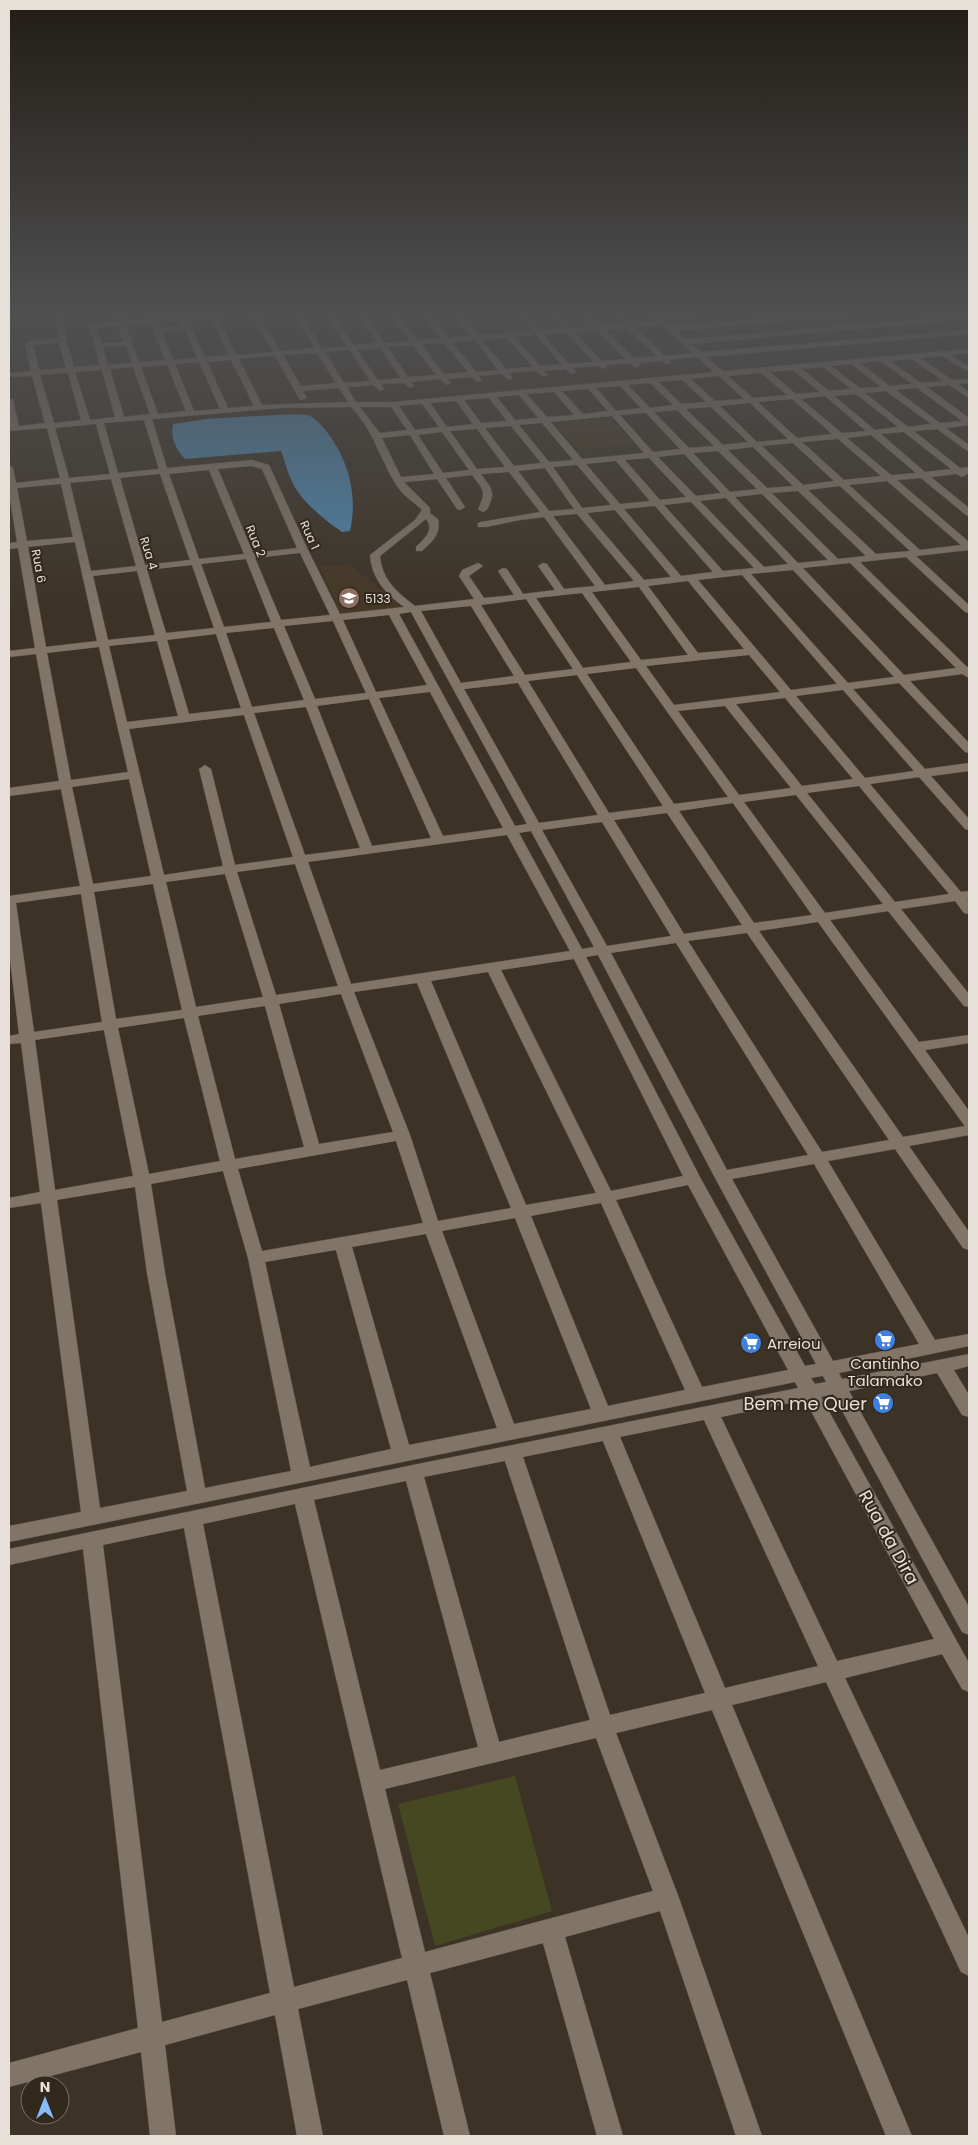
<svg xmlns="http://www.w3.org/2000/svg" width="978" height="2145" font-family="Poppins,sans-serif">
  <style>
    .built { fill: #453825 }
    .green { fill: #454821 }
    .water { fill: #4e85ab }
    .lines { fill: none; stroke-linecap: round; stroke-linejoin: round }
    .minor-casing { stroke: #5a5147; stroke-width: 1 }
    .minor { fill: #807567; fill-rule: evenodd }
    .labels { text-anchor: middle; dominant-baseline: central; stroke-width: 4; stroke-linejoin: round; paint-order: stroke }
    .far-street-label { font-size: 12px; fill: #e6e0d8; stroke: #32291c }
    .far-poi-label { font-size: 12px; fill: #e6e0d8; stroke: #32291c; text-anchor: start }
    .poi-label { font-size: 15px; fill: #e6e0d8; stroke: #32291c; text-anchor: start }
    .near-poi-label { font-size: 18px; fill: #e6e0d8; stroke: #32291c; text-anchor: end }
    .near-street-label { font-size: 18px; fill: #e6e0d8; stroke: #32291c }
  </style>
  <rect width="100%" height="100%" fill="#3c3326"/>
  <path class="built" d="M609 417 634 444 579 450 555 422Z
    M349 564 404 607 342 615 320 567Z"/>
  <path class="green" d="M515 1776 552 1911 435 1946 398 1804Z"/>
  <path class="water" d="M275 415C284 415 303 413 310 416 316 419 323 427 327 432 349 461 358 496 350 531L342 532C326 521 309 507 298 492 289 480 286 464 281 451L185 459C176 449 170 438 173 424L206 419Z"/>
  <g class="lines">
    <g class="minor-casing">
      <path id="minor" d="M115 313H121L124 321 149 319 146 313H154L156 318 179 316 177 313H185L186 315 240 313 218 317 236 355 273 352 251 313H259L280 351 315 348 293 313H301L322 348 347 346 325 313H333L354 345 378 343 357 313H365L385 343 410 341 388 313H396L417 340 441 338 421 313H429L448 338 471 336 453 313H461L479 335 532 331 516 313H524L539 330 563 329 548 313H556L570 328 593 326 580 313H588L601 326 623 324 612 313H620L631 323 656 321 647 313H705L701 315 662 319 671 326 827 313H859L855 315 676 331 686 339 969 315V319L691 344 701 352 969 330V334L706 357 723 371 969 349V353L951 355 969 367V372L942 356 921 358 952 380 969 379V383L958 384 969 392V398L949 385 927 387 969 418V425L946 428 969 445V452L937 429 914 431 960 468 969 467V473L962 477 956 474 931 477 969 508V516L966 515 921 478 897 480 969 542V550L916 556 969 605V613L965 612 906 557 860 562 967 667H969V678L962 674 910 681 969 743V753L965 752 899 683 853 689 925 769 969 763V771L931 776 969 819V830L965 829 919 777 870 784 961 892 969 891V899H967L969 902V914L964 913 955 901 901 909 969 994V1007L964 1006 888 911 830 920 919 1042 969 1035V1043L925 1050 969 1111V1135L909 1146 969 1232V1250L963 1248 895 1149 828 1161 935 1340 969 1334V1346L839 1373 842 1379 969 1354V1366L954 1370 969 1395V1417L962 1415 937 1373 849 1391 969 1607V1635L962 1632 833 1394 821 1397 969 1663V1692L962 1689 942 1654 845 1678 969 1938V1976L961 1972 826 1682 732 1705 912 2136H886L712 1710 616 1733 679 1898 762 2136H736L660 1911 565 1937 623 2136H597L543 1943 430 1973 470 2136H444L407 1980 298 2009 323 2136H297L275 2015 165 2045 176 2136H150L141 2052 9 2087V2063L138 2028 83 1549 9 1565V1549L413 1465 798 1388 795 1382 9 1542V1526L81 1512 41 1203 9 1208V1198L40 1192 21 1043 9 1044V1036L19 1034 9 951V896L80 886 61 789 9 796V788L59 781 36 654 9 657V651L35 648 18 548 9 549V543L17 542 9 493V465L13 468 16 483 60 478 47 428 9 431V398L13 400 19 426 45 423 32 376 9 377V373L31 371 25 344 31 341 58 338 57 316 61 314 65 316V337L74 367 100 365 89 326 93 324 117 322ZM211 318 229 355 205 357 188 320ZM181 320 183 326 160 328 158 322ZM150 323 165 360 139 362 126 325ZM661 325 692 353 665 356 635 327ZM119 326 124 342 102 343 97 328ZM627 328 657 356 634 358 605 330ZM185 330 197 358 173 360 162 332ZM597 330 625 359 602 361 574 332ZM567 333 594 362 569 364 543 335ZM536 335 561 364 540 366 515 337ZM507 338 533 367 506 369 482 340ZM475 340 498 370 476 372 452 342ZM59 343 66 368 39 370 33 345ZM444 343 468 372 444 374 421 344ZM413 345 436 375 408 377 388 347ZM126 346 132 363 108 365 103 347ZM380 348 401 378 378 380 357 350ZM350 350 370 381 344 383 325 352ZM317 353 336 383 301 386 283 355ZM275 356 300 400 307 398 303 391 339 388 348 402 262 405 239 359ZM697 357 714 372 393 402H356L347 387 373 385 380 391 384 389 381 384 404 383 410 388 414 386 411 382 440 379 447 385 451 383 448 379 471 377 478 382 482 380 479 376 502 374 509 380 513 378 510 373 536 371 544 377 548 375 544 371 565 369 572 374 576 372 573 368 598 366 603 369 607 367 606 365 630 363 636 367 640 365 638 363 661 361 667 364 671 362 669 360ZM912 359 943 381 921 383 890 361ZM231 360 254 406 228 408 207 362ZM881 361 912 384 890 386 860 363ZM199 362 220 409 194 411 175 364ZM851 364 881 387 860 388 831 366ZM167 365 186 411 158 414 141 367ZM133 367 150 414 124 417 110 369ZM823 367 851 389 829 391 802 369ZM102 370 115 417 90 420 75 372ZM793 370 820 392 796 394 770 372ZM68 373 81 420 54 423 40 375ZM761 373 787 395 753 398 728 376ZM719 376 744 399 715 401 691 379ZM682 380 706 402 681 404 659 382ZM650 383 673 405 650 408 628 385ZM620 386 641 408 616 411 596 388ZM917 388 962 421 940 423 896 390ZM588 389 608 411 583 414 562 391ZM886 391 931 424 908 427 865 393ZM554 392 574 415 547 417 527 394ZM856 394 898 427 875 430 834 396ZM519 395 538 418 515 420 497 397ZM825 396 866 431 842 433 801 399ZM489 398 507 421 481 423 464 400ZM792 399 832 434 797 438 758 402ZM456 401 473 424 447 427 430 403ZM750 403 788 439 757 442 720 406ZM422 404 439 427 415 430 399 406ZM351 407C375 432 379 458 397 486 403 496 414 502 422 510L415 520 370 555C372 579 385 593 404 607L340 614 308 550 269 465 252 460 167 468 152 419 279 408ZM360 407H391L407 430 380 433ZM711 407 748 442 723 445 686 409ZM677 410 714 446 689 448 654 412ZM646 413 680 449 653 452 620 415ZM612 416 644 453 582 459 551 422ZM144 420 159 469 118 473 104 423ZM542 423 573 460 549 462 519 425ZM96 424 110 474 69 478 55 428ZM511 426 541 463 514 466 485 428ZM477 429 505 467 477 469 450 431ZM442 432 469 470 443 473 418 435ZM904 432 951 469 925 472 881 434ZM410 435 434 474 401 477 382 438ZM871 435 916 473 891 475 847 438ZM838 439 881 476 844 480 802 442ZM793 443 834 481 803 485 762 446ZM753 447 793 486 767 488 728 450ZM718 451 757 489 730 492 693 453ZM684 454 721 493 696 496 658 457ZM649 458 686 497 660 500 625 460ZM616 461 650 501 620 504 586 464ZM577 465 611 505 582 508 553 467ZM252 466 262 469 297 548 253 553 218 469ZM545 468 574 509 549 511 518 471ZM209 470 244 554 199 559 169 474ZM509 472 540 512 481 522 478 523V527H486L520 520 544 517 595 586 564 589 547 564 543 563 538 566 555 590 523 594 507 569 503 568 498 571 514 595 484 598 469 576 483 566 478 563 462 570 459 576 474 599 415 606C397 592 382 580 380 556L426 519C435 530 424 539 416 547V551H422C433 541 441 534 438 519L430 513V508L404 482 437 479 457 509 460 510 465 507 446 478 472 475C483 490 487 491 478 509L483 512C488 510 488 508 490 503 496 491 488 484 481 474ZM160 474 190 560 145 565 120 478ZM111 479 136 566 91 571 70 483ZM887 481 961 545 920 550 849 485ZM61 484 73 537 27 541 17 488ZM840 486 910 551 876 554 808 490ZM798 491 866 556 838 559 772 493ZM762 494 828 560 798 563 735 497ZM726 498 788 564 764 567 700 501ZM691 502 754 568 723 571 664 505ZM655 506 713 572 681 576 624 509ZM615 510 671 577 644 580 587 513ZM577 514 634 581 605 585 553 516ZM75 542 97 641 46 647 28 547ZM300 553 330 615 281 620 255 558ZM246 559 271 622 224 627 201 564ZM850 563 956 668 904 675 803 568ZM192 565 214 628 166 633 147 570ZM793 570 894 677 848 683 751 574ZM137 571 155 635 108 640 93 576ZM742 575 837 684 791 690 698 580ZM688 581 744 649 698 653 648 586ZM639 587 688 655 641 660 592 592ZM582 593 631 662 583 668 536 598ZM526 599 573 669 525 675 481 605ZM471 606 514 676 461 683 421 611ZM411 612 527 824 515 826 399 614ZM389 615 427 685 376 692 343 620ZM333 621 366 693 315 699 284 626ZM274 628 304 700 252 707 226 633ZM216 634 241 708 189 714 167 640ZM157 641 178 716 127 722 109 646ZM99 647 128 772 71 780 47 653ZM749 655 780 692 674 705 646 666ZM636 668 728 797 674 804 587 674ZM577 675 663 806 609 813 528 681ZM518 683 598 815 539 823 464 689ZM843 690 914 771 865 778 796 696ZM430 692 503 828 443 836 379 698ZM785 698 853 779 802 786 736 704ZM369 699 431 838 372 846 317 706ZM725 706 791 788 739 795 678 711ZM306 707 360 848 305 855 254 713ZM244 715 293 857 235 865 211 769 205 765 199 769 223 866 164 875 129 729ZM129 779 151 876 93 884 72 787ZM859 786 949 894 895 902 807 793ZM796 795 883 904 825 913 744 802ZM733 803 812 915 754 923 679 811ZM667 813 742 925 684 934 614 820ZM602 822 671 936 607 946 542 830ZM531 831 594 947 582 949 519 833ZM507 835 570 951 351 984 308 862ZM295 864 338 986 276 995 237 872ZM225 874 263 997 196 1007 166 882ZM153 884 182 1010 116 1019 94 892ZM81 894 102 1022 34 1032 16 903ZM818 922 964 1125 965 1126 903 1137 759 931ZM747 933 889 1140 822 1152 688 941ZM676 943 808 1155 727 1170 611 953ZM598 955 714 1176 816 1364 805 1366 701 1179 586 957ZM574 959 683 1176 611 1191 501 970ZM488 972 596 1193 526 1205 431 981ZM417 983 511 1208 438 1221 410 1135 354 992ZM341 994 393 1132 319 1144 279 1004ZM265 1006 304 1147 235 1159 198 1016ZM184 1018 220 1161 149 1174 118 1028ZM104 1030 133 1176 55 1190 35 1040ZM396 1141 423 1223 262 1251 238 1169ZM814 1164 919 1344 833 1361 732 1179ZM223 1171 248 1258 291 1471 205 1488 165 1273 151 1184ZM688 1185 788 1370 702 1387 616 1200ZM135 1187 147 1273 187 1491 100 1508 57 1200ZM601 1203 685 1390 608 1406 531 1216ZM515 1218 591 1409 514 1424 442 1231ZM426 1234 497 1428 409 1445 352 1247ZM336 1250 391 1449 310 1467 265 1262ZM823 1376 826 1382 815 1384 811 1378ZM805 1400 934 1639 837 1661 721 1417ZM704 1420 818 1666 725 1688 620 1437ZM603 1441 705 1693 610 1715 523 1457ZM505 1461 590 1720 499 1742 424 1477ZM406 1481 478 1747 380 1770 314 1500ZM295 1504 402 1958 294 1987 203 1524ZM184 1528 270 1993 162 2022 103 1545ZM596 1738 653 1891 425 1952 385 1789Z"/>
    </g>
    <use href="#minor" class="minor"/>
  </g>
  <linearGradient id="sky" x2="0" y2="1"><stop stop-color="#211c15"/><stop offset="0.51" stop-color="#505052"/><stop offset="1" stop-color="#505052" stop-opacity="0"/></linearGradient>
  <rect width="978" height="613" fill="url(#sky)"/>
  <defs>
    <g id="school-disc" transform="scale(1.125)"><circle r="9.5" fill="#8d6e63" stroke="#32291c"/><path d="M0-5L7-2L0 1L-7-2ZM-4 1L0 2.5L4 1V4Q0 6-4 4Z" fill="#fff"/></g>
    <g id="supermarket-disc" transform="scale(1.125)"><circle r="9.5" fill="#3f7fe0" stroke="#32291c"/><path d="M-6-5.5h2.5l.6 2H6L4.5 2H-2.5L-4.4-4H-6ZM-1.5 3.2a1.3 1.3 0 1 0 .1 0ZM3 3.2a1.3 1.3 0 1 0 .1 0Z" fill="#fff"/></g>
  </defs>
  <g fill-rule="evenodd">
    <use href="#school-disc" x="349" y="598"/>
    <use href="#supermarket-disc" x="885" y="1340"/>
    <use href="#supermarket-disc" x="751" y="1343"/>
    <use href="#supermarket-disc" x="883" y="1403"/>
  </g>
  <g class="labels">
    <g class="far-street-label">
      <text transform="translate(310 535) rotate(66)">Rua 1</text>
      <text transform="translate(256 541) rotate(68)">Rua 2</text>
      <text transform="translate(149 553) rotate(73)">Rua 4</text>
      <text transform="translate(39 566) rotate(80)">Rua 6</text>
    </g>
    <g class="far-poi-label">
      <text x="365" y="598">5133</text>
    </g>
    <g class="poi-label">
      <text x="767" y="1343">Arreiou</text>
      <text x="885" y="1363" text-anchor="middle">Cantinho<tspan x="885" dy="17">Talamako</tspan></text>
    </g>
    <g class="near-poi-label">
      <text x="867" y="1403">Bem me Quer</text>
    </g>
    <g class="near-street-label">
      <text transform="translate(889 1537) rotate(61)">Rua da Dira</text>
    </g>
  </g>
  <rect width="978" height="2145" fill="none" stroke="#e6e0d8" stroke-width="20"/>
  <g transform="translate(45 2100)"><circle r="24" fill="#32291c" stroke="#7a7267"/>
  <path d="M0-4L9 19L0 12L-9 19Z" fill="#87bbfc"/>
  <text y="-8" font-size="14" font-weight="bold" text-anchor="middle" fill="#e6e0d8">N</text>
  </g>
</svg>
